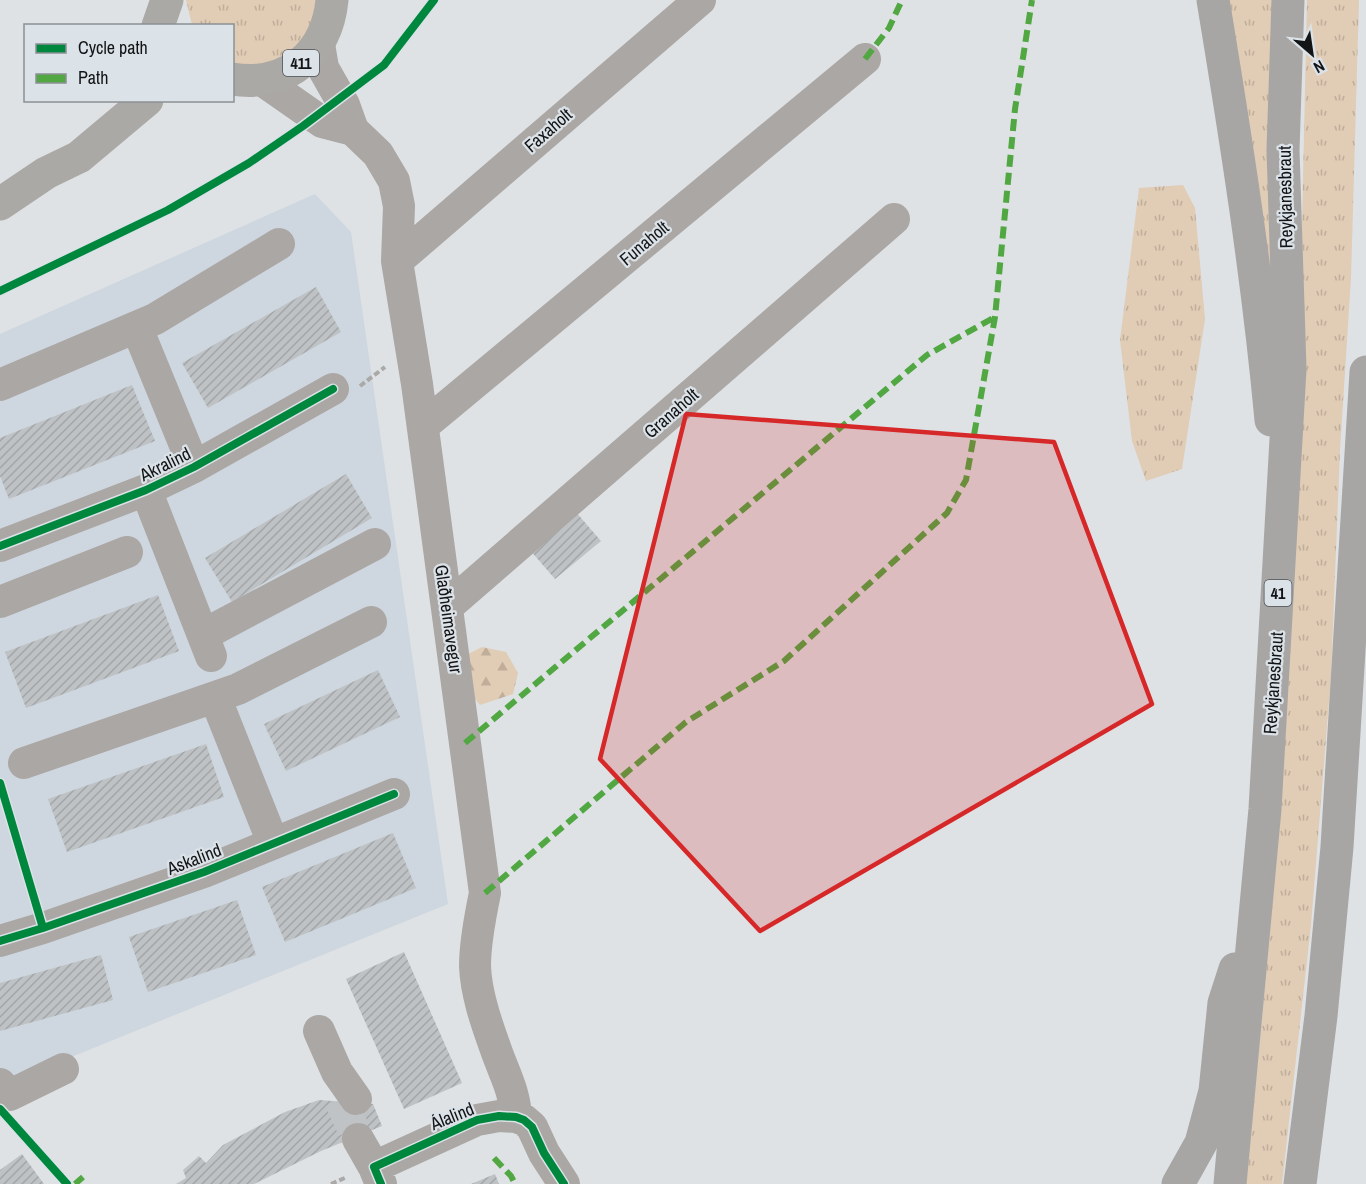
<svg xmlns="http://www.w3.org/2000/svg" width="1366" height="1184" font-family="'Archivo Narrow',sans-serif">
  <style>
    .built { fill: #ced7df }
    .grass { fill: url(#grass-tufts) }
    .forest { fill: url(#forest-firs) }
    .building { fill: url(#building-hatch) }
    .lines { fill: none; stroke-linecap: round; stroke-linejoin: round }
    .minor-tunnel { stroke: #bfc3c6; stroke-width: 32; stroke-dasharray: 32 16; stroke-linecap: butt }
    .path { stroke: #aaa9a7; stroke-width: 4; stroke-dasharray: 6 3; stroke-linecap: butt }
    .minor { stroke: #aba7a4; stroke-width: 32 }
    .major { stroke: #aba9a5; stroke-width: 33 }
    .highway { stroke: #a7a6a4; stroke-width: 33 }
    .quiet { stroke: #51a842; stroke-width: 6; stroke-dasharray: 12 6; stroke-linecap: butt }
    .cycleway-casing { stroke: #dbe2e8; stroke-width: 11 }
    .cycleway { stroke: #00873e; stroke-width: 8 }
    .marked { fill: #d62828; fill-opacity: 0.2; stroke: #d62828; stroke-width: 4.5; stroke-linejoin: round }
    .labels { text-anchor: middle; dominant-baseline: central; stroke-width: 4.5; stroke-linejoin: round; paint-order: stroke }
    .shield { fill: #dbe2e8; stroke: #4e5255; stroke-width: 1.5 }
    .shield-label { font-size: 16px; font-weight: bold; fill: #121416 }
    .street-label { font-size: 18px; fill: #121416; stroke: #dbe2e8 }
  </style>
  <defs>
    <pattern id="grass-tufts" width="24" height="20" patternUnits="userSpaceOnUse" patternTransform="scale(1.5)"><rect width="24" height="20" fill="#e1ccb5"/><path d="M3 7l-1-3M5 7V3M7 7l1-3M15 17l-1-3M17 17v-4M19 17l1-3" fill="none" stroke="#c0ae9b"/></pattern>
    <pattern id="forest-firs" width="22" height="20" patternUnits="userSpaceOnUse" patternTransform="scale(1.5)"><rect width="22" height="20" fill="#e1ccb5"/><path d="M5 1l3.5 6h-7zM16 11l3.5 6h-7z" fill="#c0ae9b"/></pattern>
    <pattern id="building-hatch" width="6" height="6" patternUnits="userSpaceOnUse" patternTransform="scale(1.5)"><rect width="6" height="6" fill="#bfc2c4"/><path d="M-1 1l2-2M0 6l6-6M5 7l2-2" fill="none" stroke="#a3a6a8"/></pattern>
  </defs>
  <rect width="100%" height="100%" fill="#dee2e5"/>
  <path class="built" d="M315 194 351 232 448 904 0 1086V334Z"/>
  <path class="grass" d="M186 0H316C314 9 313 20 310 29 299 57 260 73 233 62L232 26 192 25Z
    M1226 0H1282L1270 316Z
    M1307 0H1359L1351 278 1340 450 1331 676 1311 925 1282 1184H1244L1262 1017 1286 706 1299 360Z
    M1183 185 1195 208 1205 319 1182 469 1146 481 1132 441 1120 340 1139 188Z"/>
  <path class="forest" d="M482 647 506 652 518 673 513 694 480 705 465 687 462 657Z"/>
  <path class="building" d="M316 287 341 332 208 408 182 363Z
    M132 385 155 441 9 499 0 476V438Z
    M346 474 372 518 232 602 205 558Z
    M575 511 601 541 555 579 529 549Z
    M158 595 179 651 26 708 5 652Z
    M378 670 400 717 286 771 264 724Z
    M206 744 224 797 67 852 48 799Z
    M393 833 416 888 285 942 262 887Z
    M237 900 256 955 148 992 129 937Z
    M404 952 462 1083 404 1109 346 979Z
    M101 955 113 1000 0 1031V983Z
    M319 1100 373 1104 382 1126 321 1151 254 1184H176L186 1178 183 1170 199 1156 206 1163 223 1145 285 1112Z
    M22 1154 44 1184H0V1170Z
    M495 1174 499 1184H471Z"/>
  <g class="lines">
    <path class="minor-tunnel" d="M340 1100 358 1139"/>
    <path class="path" d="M360 386 385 367
      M331 1184 347 1177"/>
    <path class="minor" d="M319 44 323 68 344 105 353 130 378 154 394 181 399 206 397 261 417 384 485 893C480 917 475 942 475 966 476 993 486 1022 495 1047 503 1071 515 1091 516 1117
      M262 80 322 122 353 130
      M397 261 700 0
      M137 328 194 467
      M0 385 155 319 279 244
      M423 426 865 59
      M146 490 211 656
      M0 546 146 490 194 467 333 389
      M0 602 127 552
      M447 607 894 219
      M203 635 375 544
      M215 697 273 843
      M24 763 238 689 371 622
      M0 941 43 928 204 872 394 794
      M319 1031 337 1072 356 1099
      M0 1084 10 1095 63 1069
      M358 1139 374 1167 381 1184
      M374 1167 477 1120 499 1116 516 1117 524 1120 532 1127 544 1153 564 1184"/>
    <path class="major" d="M158 26 167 0
      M232 79C287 88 327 54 332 0
      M0 204 46 173 79 157 147 100"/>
    <path class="highway" d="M1213 0C1236 139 1258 279 1271 420
      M1178 1184 1201 1143 1215 1091 1224 1003 1235 969
      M1230 1184 1265 809 1290 369 1283 150 1288 0
      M1300 1184 1321 1016 1337 847 1366 372"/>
    <path class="quiet" d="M865 59 889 28 902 0
      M465 743 927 355 995 317
      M485 893 686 722 784 661 947 513 966 480 995 317 1015 109 1032 0
      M494 1158 511 1176 515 1184
      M75 1184 83 1177"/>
    <g class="cycleway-casing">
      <path id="cycleway" d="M0 291 168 210 249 163 303 126 384 65 434 0
        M0 546 146 490 194 467 333 389
        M0 783 43 928
        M0 941 43 928 204 872 394 794
        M0 1109 67 1184
        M381 1184 374 1167 477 1120 499 1116 516 1117 524 1120 532 1127 544 1153 564 1184"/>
    </g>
    <use href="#cycleway" class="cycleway"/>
  </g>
  <path class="marked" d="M686 414 1054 442 1152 704 760 931 600 759Z"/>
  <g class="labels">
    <g class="shield">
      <rect x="283" y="50" width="36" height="26" rx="4.5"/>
      <rect x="1264.5" y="580" width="27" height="26" rx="4.5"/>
    </g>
    <g class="shield-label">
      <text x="301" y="63">411</text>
      <text x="1278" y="593">41</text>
    </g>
    <g class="street-label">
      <text transform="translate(548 130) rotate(-41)">Faxaholt</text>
      <text transform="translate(1285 197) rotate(-91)">Reykjanesbraut</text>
      <text transform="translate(644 243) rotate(-40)">Funaholt</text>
      <text transform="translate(671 413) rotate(-41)">Granaholt</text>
      <text transform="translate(165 464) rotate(-26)">Akralind</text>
      <text transform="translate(449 619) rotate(82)">Glaðheimavegur</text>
      <text transform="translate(1273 683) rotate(-86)">Reykjanesbraut</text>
      <text transform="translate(194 859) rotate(-21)">Askalind</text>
      <text transform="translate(452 1116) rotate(-22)">Álalind</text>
    </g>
  </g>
  <rect x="24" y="24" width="210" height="78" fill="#dbe2e8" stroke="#8b9094" stroke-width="1.5"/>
  <rect x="36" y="44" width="30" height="9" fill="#00873e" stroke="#8b9094" stroke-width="1.5"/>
  <text x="78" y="54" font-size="18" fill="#121416">Cycle path</text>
  <rect x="36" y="74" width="30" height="9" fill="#51a842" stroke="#8b9094" stroke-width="1.5"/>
  <text x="78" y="84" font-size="18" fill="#121416">Path</text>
  <g transform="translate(1312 54) rotate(151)" stroke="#dbe2e8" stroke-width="4.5" paint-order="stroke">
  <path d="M0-4.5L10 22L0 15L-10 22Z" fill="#121416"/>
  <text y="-9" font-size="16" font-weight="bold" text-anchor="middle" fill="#121416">N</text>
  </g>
</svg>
